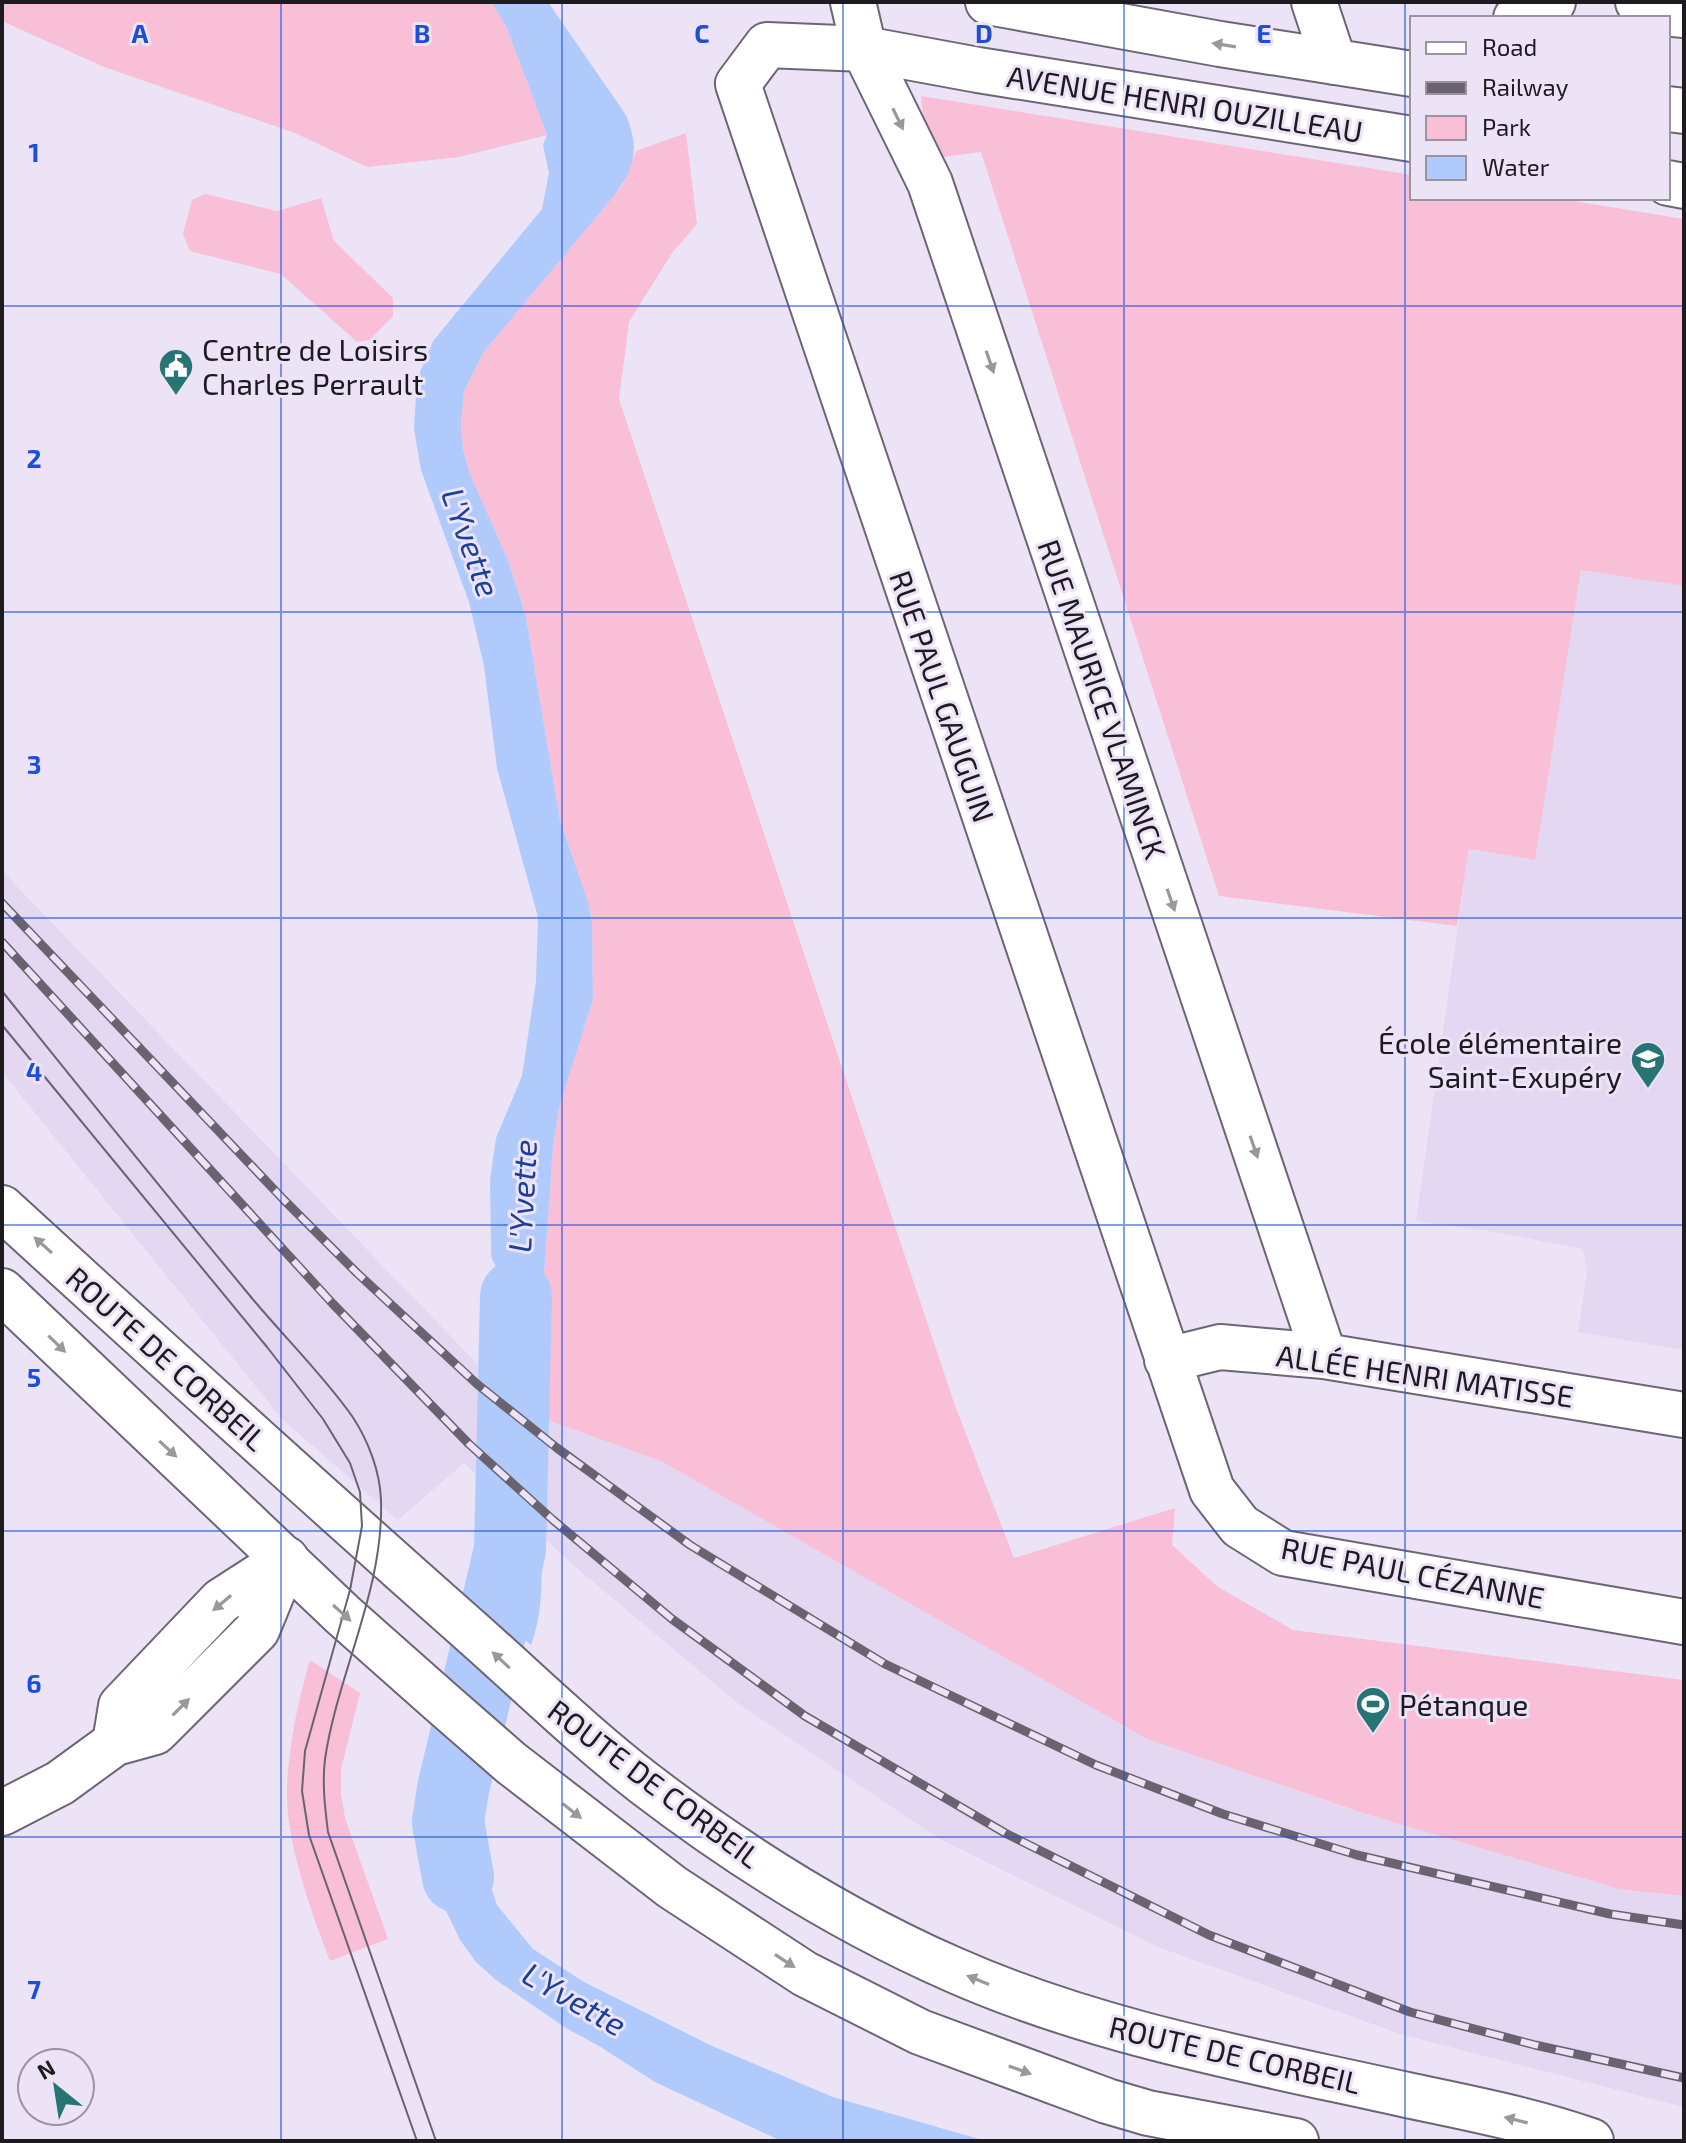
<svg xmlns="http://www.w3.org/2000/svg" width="1686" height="2143" font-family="'Exo 2',sans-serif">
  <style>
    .built { fill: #e3d7f1 }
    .green { fill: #f8bfd7 }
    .water { fill: #b1cafc }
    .pier { fill: #ede3f7 }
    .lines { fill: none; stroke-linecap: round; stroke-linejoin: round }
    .river { stroke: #b1cafc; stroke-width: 72 }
    .minor-casing { stroke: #6d6575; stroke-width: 48 }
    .major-casing { stroke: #6d6575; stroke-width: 48 }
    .minor { stroke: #fff; stroke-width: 44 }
    .major { stroke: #fff; stroke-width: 44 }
    .tram { stroke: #69636f; stroke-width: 2 }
    .rail-casing { stroke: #69636f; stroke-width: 9 }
    .rail { stroke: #ede3f7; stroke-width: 6; stroke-dasharray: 18; stroke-linecap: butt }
    .oneway { fill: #99989b }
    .grid { fill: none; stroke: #1d4ed8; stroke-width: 2; stroke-opacity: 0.55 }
    .labels { text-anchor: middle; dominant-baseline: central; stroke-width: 6; stroke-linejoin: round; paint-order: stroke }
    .street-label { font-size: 30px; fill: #1d1a20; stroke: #ede3f7 }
    .poi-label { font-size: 30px; fill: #1d1a20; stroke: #ede3f7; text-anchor: start }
    .water-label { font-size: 32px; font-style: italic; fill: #19409b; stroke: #ede3f7 }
    .grid-label { font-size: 26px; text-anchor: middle; font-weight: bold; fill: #1d4ed8; stroke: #ede3f7; stroke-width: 6; stroke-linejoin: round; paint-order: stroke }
  </style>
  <rect width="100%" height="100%" fill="#ede3f7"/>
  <path class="built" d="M1581 570 1684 586V1350L1578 1332 1587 1272 1583 1249 1489 1231 1416 1221 1469 849 1535 860Z
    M2 871 487 1374 545 1419 661 1461 1147 1739 1366 1814 1619 1889 1684 1896V2107L1403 2035 1158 1947 938 1838 740 1705 572 1564 464 1463 398 1520 282 1419 2 1072Z"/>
  <path class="green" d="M2 2H491L506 26 547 135 459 157 367 167 295 133 104 67 2 21Z
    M921 96 1412 175V198H1555L1684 219V586L1581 570 1535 860 1469 849 1457 926 1219 896 981 152 943 157 924 124Z
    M686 133 697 224 672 253 629 322 619 399 954 1403 1014 1558 1175 1508 1172 1545 1218 1587 1293 1630 1684 1680V1896L1619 1889 1366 1814 1147 1739 661 1461 545 1419 544 1274 553 1148 559 1108 593 1000 592 921 588 902 560 820 526 617 508 560 470 474 463 449 461 424 464 391 483 353 613 197 623 184 636 151Z
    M205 194 277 211 321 198 334 241 393 298V316L370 340 357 342 281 274 190 251 183 234 192 200Z
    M310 1660 360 1693 341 1769V1794L345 1818 388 1939 330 1961C311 1911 285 1841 287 1787 289 1744 298 1701 310 1660Z"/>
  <path class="water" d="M491 2H548L626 115C640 149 635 168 613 197L483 353 464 391 461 424 463 449 470 474 508 560 526 617 560 820 588 902 592 921 593 1000 559 1108 553 1148 544 1274 545 1419 493 1375 490 1180 496 1138 522 1076 536 982 538 917 497 768 484 666 469 602 421 470 414 429 416 395 420 372 433 341 542 209 549 173 543 145 547 135 506 26Z
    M490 1487 542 1529C541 1567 545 1609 531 1645L481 1600 490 1567Z
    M434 1763 476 1800 478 1849 497 1905 533 1949 584 1982 712 2046 833 2097 986 2141H781L655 2082 599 2046 566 2028 496 1980 476 1962 460 1940 441 1900 421 1845 420 1808Z"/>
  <path class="pier" d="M488 1251 503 1281 501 1387 489 1375Z
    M490 1483 499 1488 497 1564 486 1563V1487Z"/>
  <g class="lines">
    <path class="river" d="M458 1877 448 1822 453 1789 510 1550 516 1296"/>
    <g class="minor-casing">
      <path id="minor" d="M853 2 864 49 930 183 1324 1356
        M988 2 1220 44 1412 74
        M1314 2 1334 62
        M1638 2 1663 13 1684 15
        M1516 18 1553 2
        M1668 109 1684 111
        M1412 139 978 70 864 49 767 45 738 84 1212 1490 1240 1526 1283 1553 1684 1622
        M1668 183 1684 186
        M1167 1360 1220 1347 1324 1356 1684 1415
        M115 1743 121 1706 221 1601 286 1559
        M2 1813 60 1783 115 1743 155 1732 257 1630 286 1559"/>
    </g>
    <g class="major-casing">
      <path id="major" d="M2 1208C156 1349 310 1489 466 1627 525 1679 582 1735 644 1783 738 1855 843 1921 952 1969 1096 2033 1254 2061 1407 2095 1469 2108 1531 2120 1591 2141
        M2 1291 343 1615 440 1701 511 1763 672 1887 805 1974 920 2032 1107 2101 1148 2113 1296 2141"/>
    </g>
    <use href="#minor" class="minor"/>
    <use href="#major" class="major"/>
    <path class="tram" d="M2 991C83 1092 164 1192 246 1291 280 1333 321 1372 352 1416 368 1440 380 1471 381 1500 384 1590 338 1672 325 1759 322 1783 325 1808 328 1832L436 2141
      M2 1025 267 1347 323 1419 350 1463 360 1492 362 1526 350 1590 305 1751 302 1791 309 1835 417 2141"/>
    <g class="rail-casing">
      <path id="rail" d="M2 903 284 1200 357 1273 477 1384 557 1448 690 1545 885 1664 1096 1765 1223 1814 1357 1855 1610 1914 1684 1925
        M2 942 333 1304 469 1444 553 1520 672 1619 805 1716 1005 1833 1209 1935 1410 2012 1535 2045 1684 2078"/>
    </g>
    <use href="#rail" class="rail"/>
  </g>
  <defs><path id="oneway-solid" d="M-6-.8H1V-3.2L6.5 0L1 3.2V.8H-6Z" transform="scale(2)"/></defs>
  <g class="oneway">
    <use href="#oneway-solid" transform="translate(1224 45) rotate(-171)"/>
    <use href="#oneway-solid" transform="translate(898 119) rotate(64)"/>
    <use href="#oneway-solid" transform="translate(990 362) rotate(71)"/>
    <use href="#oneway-solid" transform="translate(1171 900) rotate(71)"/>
    <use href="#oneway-solid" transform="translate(1254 1147) rotate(71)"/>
    <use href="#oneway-solid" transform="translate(43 1245) rotate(-138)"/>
    <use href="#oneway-solid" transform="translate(57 1344) rotate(44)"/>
    <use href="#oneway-solid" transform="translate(168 1449) rotate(43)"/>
    <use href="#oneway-solid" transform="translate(222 1603) rotate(140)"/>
    <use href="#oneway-solid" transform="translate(342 1613) rotate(42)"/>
    <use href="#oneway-solid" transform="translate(501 1660) rotate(-137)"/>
    <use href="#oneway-solid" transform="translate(181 1707) rotate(-45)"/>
    <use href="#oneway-solid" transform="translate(572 1811) rotate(38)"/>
    <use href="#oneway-solid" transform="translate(785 1961) rotate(33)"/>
    <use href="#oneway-solid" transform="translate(978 1980) rotate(-158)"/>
    <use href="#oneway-solid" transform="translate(1020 2070) rotate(20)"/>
    <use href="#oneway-solid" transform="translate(1516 2120) rotate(-166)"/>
  </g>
  <path class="grid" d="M281 2V2141M562 2V2141M843 2V2141M1124 2V2141M1405 2V2141M2 306H1684M2 612H1684M2 918H1684M2 1225H1684M2 1531H1684M2 1837H1684"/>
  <defs>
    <g id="civic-pin" transform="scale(1.8)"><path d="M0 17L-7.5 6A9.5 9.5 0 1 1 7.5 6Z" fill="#287374" stroke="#ede3f7"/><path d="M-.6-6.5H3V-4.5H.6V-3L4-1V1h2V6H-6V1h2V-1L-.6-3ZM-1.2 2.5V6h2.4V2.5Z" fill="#fff"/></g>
    <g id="school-pin" transform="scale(1.8)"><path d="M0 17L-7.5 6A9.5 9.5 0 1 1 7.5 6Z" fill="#287374" stroke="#ede3f7"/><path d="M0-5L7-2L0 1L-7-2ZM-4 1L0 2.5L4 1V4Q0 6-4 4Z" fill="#fff"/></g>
    <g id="stadium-pin" transform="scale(1.8)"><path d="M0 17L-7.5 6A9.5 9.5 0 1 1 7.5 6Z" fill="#287374" stroke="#ede3f7"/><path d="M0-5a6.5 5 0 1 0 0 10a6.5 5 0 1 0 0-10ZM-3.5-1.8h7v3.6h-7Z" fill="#fff"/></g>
  </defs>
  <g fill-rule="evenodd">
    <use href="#civic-pin" x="176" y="366"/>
    <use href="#school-pin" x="1648" y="1059"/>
    <use href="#stadium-pin" x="1373" y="1704"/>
  </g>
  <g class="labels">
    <g class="street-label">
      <text transform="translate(1185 103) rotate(9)">AVENUE HENRI OUZILLEAU</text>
      <text transform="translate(943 696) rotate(71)">RUE PAUL GAUGUIN</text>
      <text transform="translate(1103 699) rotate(71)">RUE MAURICE VLAMINCK</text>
      <text transform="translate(167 1358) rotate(42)">ROUTE DE CORBEIL</text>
      <text transform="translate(1425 1375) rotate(8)">ALLÉE HENRI MATISSE</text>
      <text transform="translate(1413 1572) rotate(11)">RUE PAUL CÉZANNE</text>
      <text transform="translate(655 1783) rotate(37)">ROUTE DE CORBEIL</text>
      <text transform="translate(1235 2054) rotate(13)">ROUTE DE CORBEIL</text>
    </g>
    <g class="poi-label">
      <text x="202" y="349">Centre de Loisirs<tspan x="202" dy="34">Charles Perrault</tspan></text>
      <text x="1622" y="1042" text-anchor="end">École élémentaire<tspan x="1622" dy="34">Saint-Exupéry</tspan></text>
      <text x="1399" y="1704">Pétanque</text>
    </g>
    <g class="water-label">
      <text transform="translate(472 542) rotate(70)">L'Yvette</text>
      <text transform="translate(521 1196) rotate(-87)">L'Yvette</text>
      <text transform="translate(575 1998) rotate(30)">L'Yvette</text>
    </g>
  </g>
  <g class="grid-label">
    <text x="140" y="43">A</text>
    <text x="422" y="43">B</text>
    <text x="702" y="43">C</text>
    <text x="984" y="43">D</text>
    <text x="1264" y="43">E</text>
    <text x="34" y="162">1</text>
    <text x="34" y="468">2</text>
    <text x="34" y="774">3</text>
    <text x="34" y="1081">4</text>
    <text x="34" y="1387">5</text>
    <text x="34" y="1693">6</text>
    <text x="34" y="1999">7</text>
  </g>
  <rect width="1686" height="2143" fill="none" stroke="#1d1a20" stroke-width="8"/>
  <rect x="1410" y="16" width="260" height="184" fill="#ede3f7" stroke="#9a93a1" stroke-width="2"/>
  <rect x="1426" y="42" width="40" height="12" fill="#ffffff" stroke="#9a93a1" stroke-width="2"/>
  <text x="1482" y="56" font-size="24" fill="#1d1a20">Road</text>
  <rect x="1426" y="82" width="40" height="12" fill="#69636f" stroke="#9a93a1" stroke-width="2"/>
  <text x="1482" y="96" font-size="24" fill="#1d1a20">Railway</text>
  <rect x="1426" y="116" width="40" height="24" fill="#f8bfd7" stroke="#9a93a1" stroke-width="2"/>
  <text x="1482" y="136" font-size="24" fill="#1d1a20">Park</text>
  <rect x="1426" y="156" width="40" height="24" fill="#b1cafc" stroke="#9a93a1" stroke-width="2"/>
  <text x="1482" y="176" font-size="24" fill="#1d1a20">Water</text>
  <g transform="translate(56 2087) rotate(330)"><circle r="38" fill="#ede3f7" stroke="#9a93a1" stroke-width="2"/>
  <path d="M0-6L14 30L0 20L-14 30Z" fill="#287374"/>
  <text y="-12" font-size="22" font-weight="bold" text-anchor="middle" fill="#1d1a20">N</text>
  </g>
</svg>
